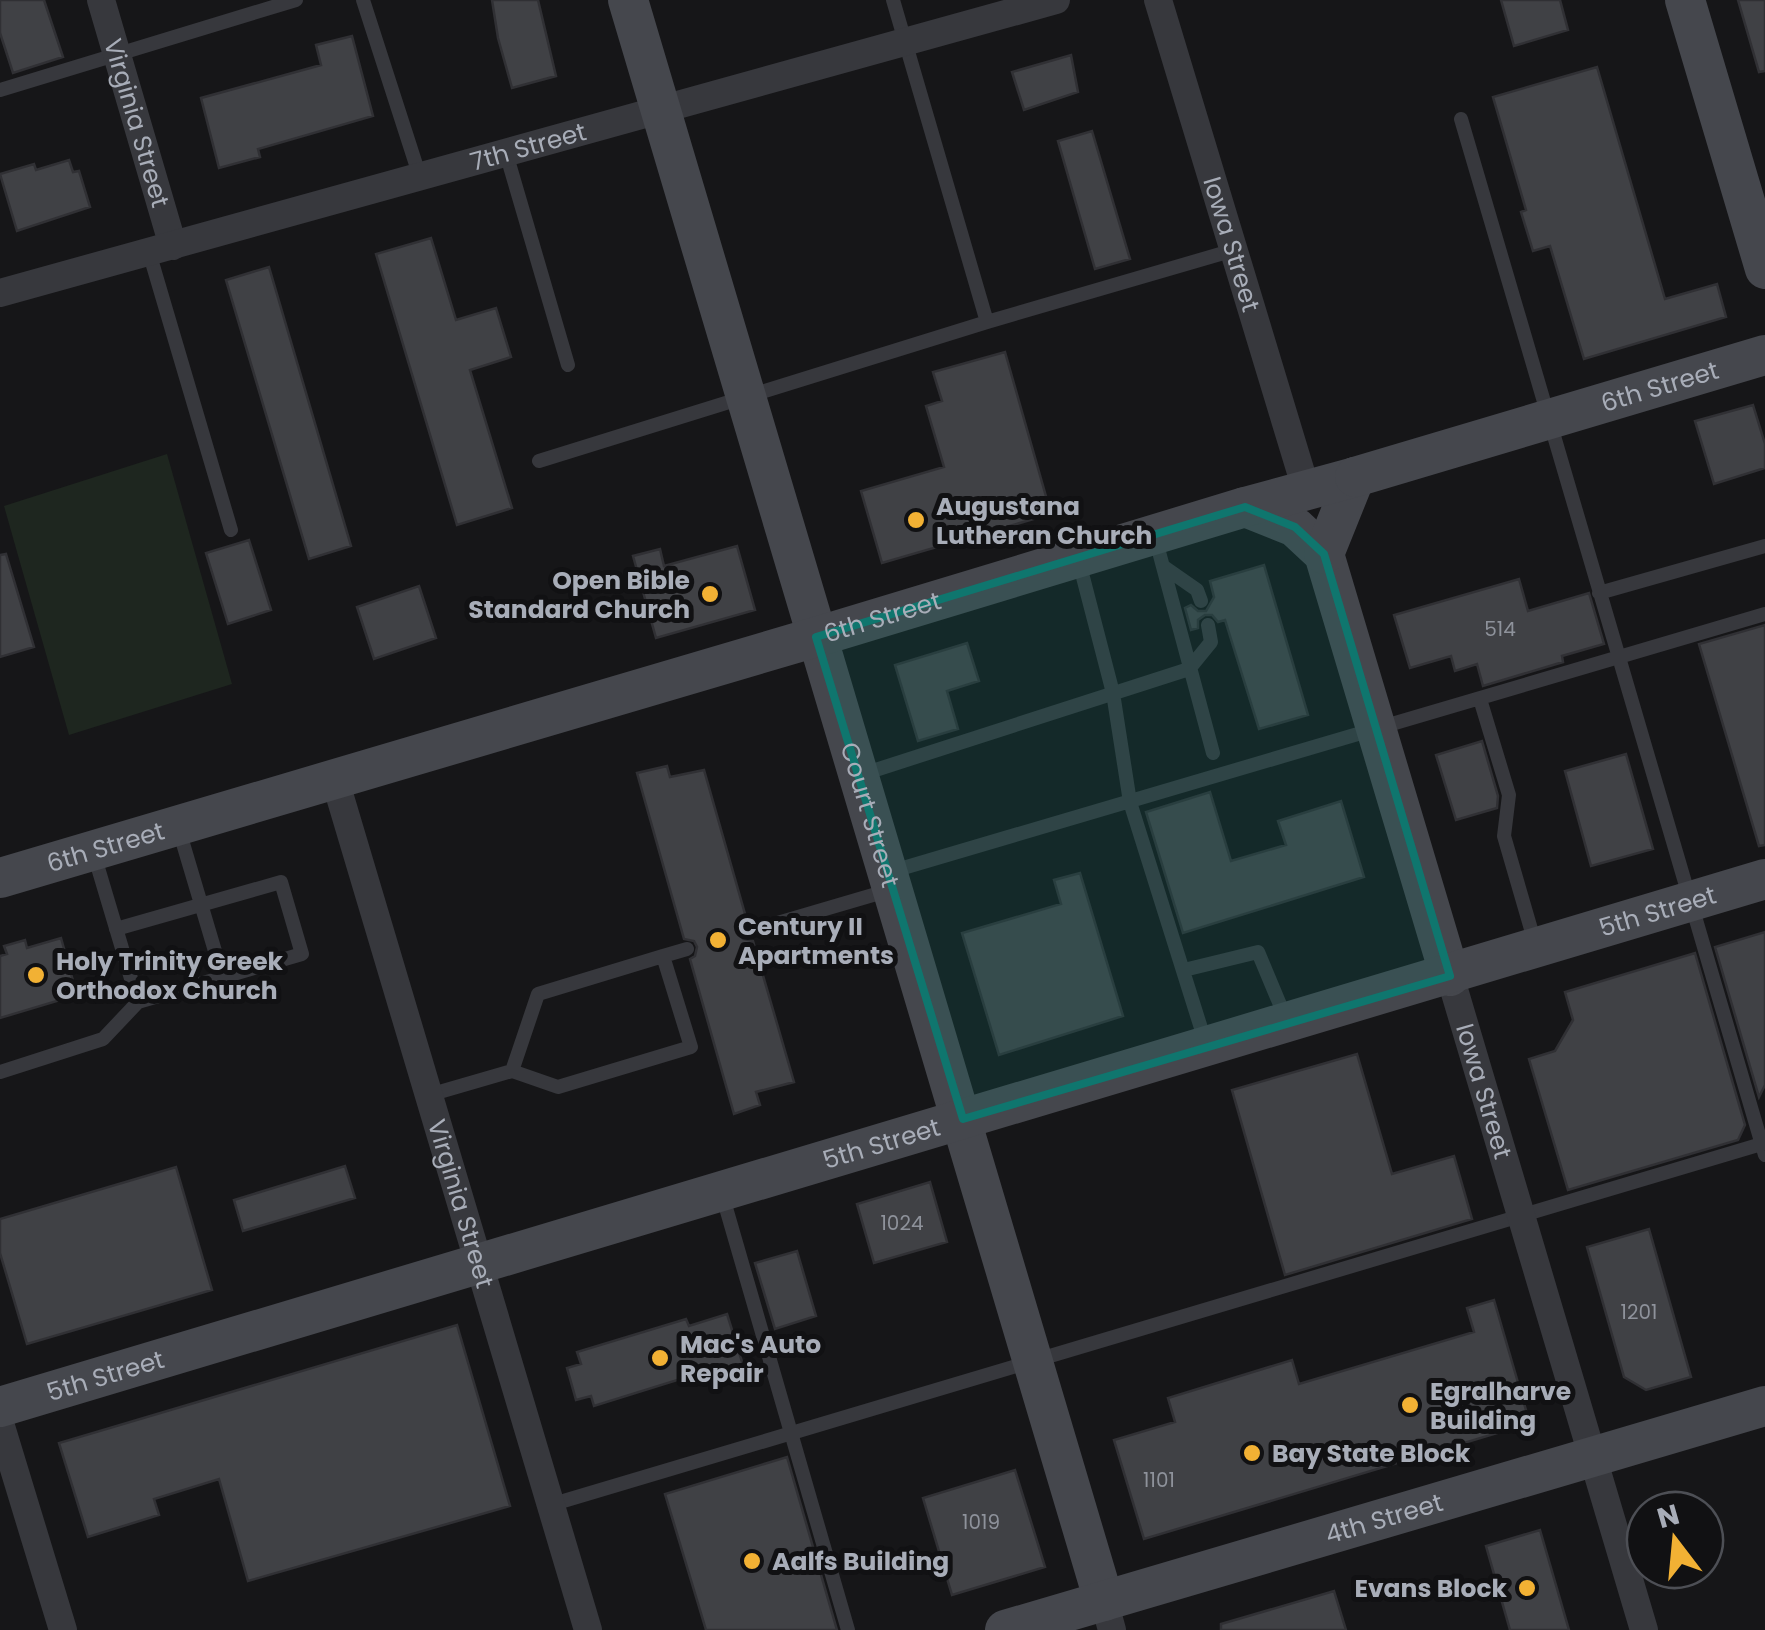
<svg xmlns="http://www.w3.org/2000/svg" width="1765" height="1630" font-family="Poppins,sans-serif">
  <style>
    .green { fill: #1e261f }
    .building { fill: #404145; stroke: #303034; stroke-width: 2.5 }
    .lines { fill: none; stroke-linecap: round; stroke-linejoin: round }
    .lane { stroke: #37383d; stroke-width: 14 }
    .street { stroke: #37383d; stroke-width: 28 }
    .secondary { stroke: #45474d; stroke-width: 40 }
    .secondary-bridge { stroke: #45474d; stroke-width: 40 }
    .marked { fill: #0f766e; fill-opacity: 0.2; stroke: #0f766e; stroke-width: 8; stroke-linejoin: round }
    .poi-dot { fill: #f2b134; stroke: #111113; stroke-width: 4 }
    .labels { text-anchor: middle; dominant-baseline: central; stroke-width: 10; stroke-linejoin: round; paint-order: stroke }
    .number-label { font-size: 20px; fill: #8e929b }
    .street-label { font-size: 25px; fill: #a8adb8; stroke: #111113 }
    .poi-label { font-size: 25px; font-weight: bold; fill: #a8adb8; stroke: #111113; text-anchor: start }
  </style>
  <rect width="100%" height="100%" fill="#161618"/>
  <path class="green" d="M167 454 232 684 69 735 4 506Z"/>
  <path class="building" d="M0 0H44L63 57 13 73 0 33Z
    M492 0H538L556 76 512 88 498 38Z
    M1501 0H1560L1568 30 1514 46Z
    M1738 0H1765V71L1759 72Z
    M352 36 373 116 258 149 260 157 219 168 201 98 321 65 316 45Z
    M1071 55 1078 92 1024 110 1012 72Z
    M1597 67 1665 299 1717 284 1726 317 1584 359 1550 246 1533 251 1521 212 1526 210 1493 97Z
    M1092 131 1130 259 1095 269 1058 141Z
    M69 160 73 172 79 171 90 207 17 231 0 174 34 164 36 170Z
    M431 238 456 320 496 308 511 357 470 370 512 508 457 525 376 254Z
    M269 267 351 546 309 559 226 280Z
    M1005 352 1051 514 882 563 861 491 944 467 926 406 942 401 933 372Z
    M1753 405 1765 444V468L1714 484 1695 421Z
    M249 540 271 610 228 624 206 553Z
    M737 546 755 610 656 638 633 556 660 549 664 566Z
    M6 554 34 647 0 657V555Z
    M1264 565 1308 715 1259 729 1225 620 1218 622 1212 615H1205L1198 620V628L1191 630 1185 608 1191 605 1198 611H1206L1214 597 1210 581Z
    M1519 579 1528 611 1589 593 1604 644 1562 656 1563 662 1483 686 1477 664 1455 671 1451 656 1410 668 1394 615Z
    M419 586 436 638 374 659 357 607Z
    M1765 625V845L1759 846 1699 644Z
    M967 643 979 681 947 691 958 729 918 741 895 665Z
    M1482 741 1498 796 1497 808 1456 820 1436 755Z
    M1626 754 1653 849 1591 866 1565 771Z
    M667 766 670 777 704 770 747 921 742 924 740 933 743 939 753 941 794 1082 756 1092 760 1105 734 1114 690 959 695 956 697 947 694 941 684 939 637 773Z
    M1210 792 1231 861 1286 845 1278 821 1341 801 1364 877 1183 933 1146 812Z
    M1080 873 1123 1016 999 1055 962 933 1061 904 1054 880Z
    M1765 932V1085L1759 1097 1715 947Z
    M61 938 77 995 0 1018V956L7 954 4 946 25 940 27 948Z
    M1695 953 1745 1125 1738 1140 1568 1190 1529 1059 1555 1051 1573 1020 1565 992Z
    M1357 1054 1392 1174 1454 1156 1472 1219 1285 1275 1232 1090Z
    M345 1166 355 1198 243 1231 234 1200Z
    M176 1167 212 1290 27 1344 0 1253V1219Z
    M930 1182 947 1242 874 1263 857 1204Z
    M1649 1229 1691 1377 1646 1390 1624 1377 1587 1247Z
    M797 1251 816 1316 775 1329 755 1263Z
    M1494 1300 1528 1417 1524 1425 1144 1539 1114 1440 1175 1422 1168 1398 1292 1360 1299 1384 1474 1332 1467 1308Z
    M727 1314 744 1368 708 1378 706 1371 594 1406 591 1396 576 1400 567 1368 581 1364 577 1352 686 1319 689 1326Z
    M457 1325 510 1506 248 1581 219 1479 154 1499 159 1515 88 1537 59 1443Z
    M787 1457 837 1630H706L665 1494Z
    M1015 1470 1045 1567 952 1595 923 1498Z
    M1540 1530 1569 1630H1510L1486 1546Z
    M1334 1591 1346 1630H1221V1624Z"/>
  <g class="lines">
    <path class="lane" d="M363 0 420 177
      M893 0 987 322
      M0 90 296 0
      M1461 119 1765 1155
      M506 153 568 365
      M149 252 231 530
      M539 461 987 322 1234 250
      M1155 537 1213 753
      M1078 558 1113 693 1130 802 1206 1044
      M1164 567 1197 590 1201 601
      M1599 593 1765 546
      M1480 699 1509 795 1504 836 1535 943
      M863 774 1189 669 1211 642 1208 625
      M179 830 223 978
      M93 851 138 1002
      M893 871 1765 614
      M750 931 890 890
      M663 956 687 949
      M1184 970 1258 952 1286 1019
      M0 1072 103 1039 138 1002 302 954 281 882 116 929
      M429 1095 512 1071 558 1087 691 1047 663 956 538 994 512 1071
      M722 1194 848 1630
      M550 1505 1765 1143"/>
    <g class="street">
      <path id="s1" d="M101 0 173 246"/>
      <path id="s2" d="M1158 0 1306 489"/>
      <path id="s3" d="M0 293 1056 0"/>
      <path id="s4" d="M335 780 588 1630"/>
      <path id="s5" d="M1450 976 1644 1630"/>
      <path d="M0 1423 63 1630"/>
      <path d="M1104 1601 1112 1630"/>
    </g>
    <g class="secondary">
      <path id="s6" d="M628 0 1104 1601"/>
      <path d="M1685 0 1765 269"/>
      <path d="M1245 507 1295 527 1324 554 1450 976"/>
      <path d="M1324 554 1355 477"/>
      <path id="s7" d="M0 878 816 637 1245 507 1355 477"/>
      <path id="s8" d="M0 1407 1765 879"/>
      <path id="s9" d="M1005 1630 1765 1406"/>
    </g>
    <path class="secondary-bridge" id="s10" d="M1355 477 1765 355"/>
  </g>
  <path class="marked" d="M1245 507 1295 527 1324 554 1450 976 963 1119 816 637Z"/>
  <g class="poi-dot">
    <circle cx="916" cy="520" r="10"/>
    <circle cx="710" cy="594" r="10"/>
    <circle cx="718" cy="940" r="10"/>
    <circle cx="36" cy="975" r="10"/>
    <circle cx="660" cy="1358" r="10"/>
    <circle cx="1410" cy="1405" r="10"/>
    <circle cx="1252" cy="1453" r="10"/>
    <circle cx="752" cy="1561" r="10"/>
    <circle cx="1527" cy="1588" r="10"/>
  </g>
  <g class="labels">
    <g class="number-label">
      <text x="1500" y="629">514</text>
      <text x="902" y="1223">1024</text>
      <text x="1639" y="1312">1201</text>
      <text x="1159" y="1480">1101</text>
      <text x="981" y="1522">1019</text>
    </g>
    <g class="street-label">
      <text stroke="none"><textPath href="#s1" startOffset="128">Virginia Street</textPath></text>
      <text stroke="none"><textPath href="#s3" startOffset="548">7th Street</textPath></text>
      <text stroke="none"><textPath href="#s2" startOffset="255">Iowa Street</textPath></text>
      <text stroke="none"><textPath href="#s10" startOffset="318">6th Street</textPath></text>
      <text stroke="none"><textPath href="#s7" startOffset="920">6th Street</textPath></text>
      <text stroke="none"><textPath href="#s6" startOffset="850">Court Street</textPath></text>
      <text stroke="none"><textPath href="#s7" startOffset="110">6th Street</textPath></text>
      <text stroke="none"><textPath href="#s8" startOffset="1730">5th Street</textPath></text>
      <text stroke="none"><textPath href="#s5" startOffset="120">Iowa Street</textPath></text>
      <text stroke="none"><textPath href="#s8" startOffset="920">5th Street</textPath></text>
      <text stroke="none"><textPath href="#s4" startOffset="442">Virginia Street</textPath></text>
      <text stroke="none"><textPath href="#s8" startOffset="110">5th Street</textPath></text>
      <text stroke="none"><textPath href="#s9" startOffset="395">4th Street</textPath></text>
    </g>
    <g class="poi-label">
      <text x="936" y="506">Augustana<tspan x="936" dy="29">Lutheran Church</tspan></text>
      <text x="690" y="580" text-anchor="end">Open Bible<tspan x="690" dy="29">Standard Church</tspan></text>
      <text x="738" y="926">Century II<tspan x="738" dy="29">Apartments</tspan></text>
      <text x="56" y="961">Holy Trinity Greek<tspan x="56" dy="29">Orthodox Church</tspan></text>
      <text x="680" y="1344">Mac's Auto<tspan x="680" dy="29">Repair</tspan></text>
      <text x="1430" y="1391">Egralharve<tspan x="1430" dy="29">Building</tspan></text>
      <text x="1272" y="1453">Bay State Block</text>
      <text x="772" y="1561">Aalfs Building</text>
      <text x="1507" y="1588" text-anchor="end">Evans Block</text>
    </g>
  </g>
  <g transform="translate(1675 1540) rotate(344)"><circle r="48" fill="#111113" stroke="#4d4f55" stroke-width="2.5"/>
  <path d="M0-8L18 38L0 25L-18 38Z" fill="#f2b134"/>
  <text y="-15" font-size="28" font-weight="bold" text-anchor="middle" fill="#a8adb8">N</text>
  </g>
</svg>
